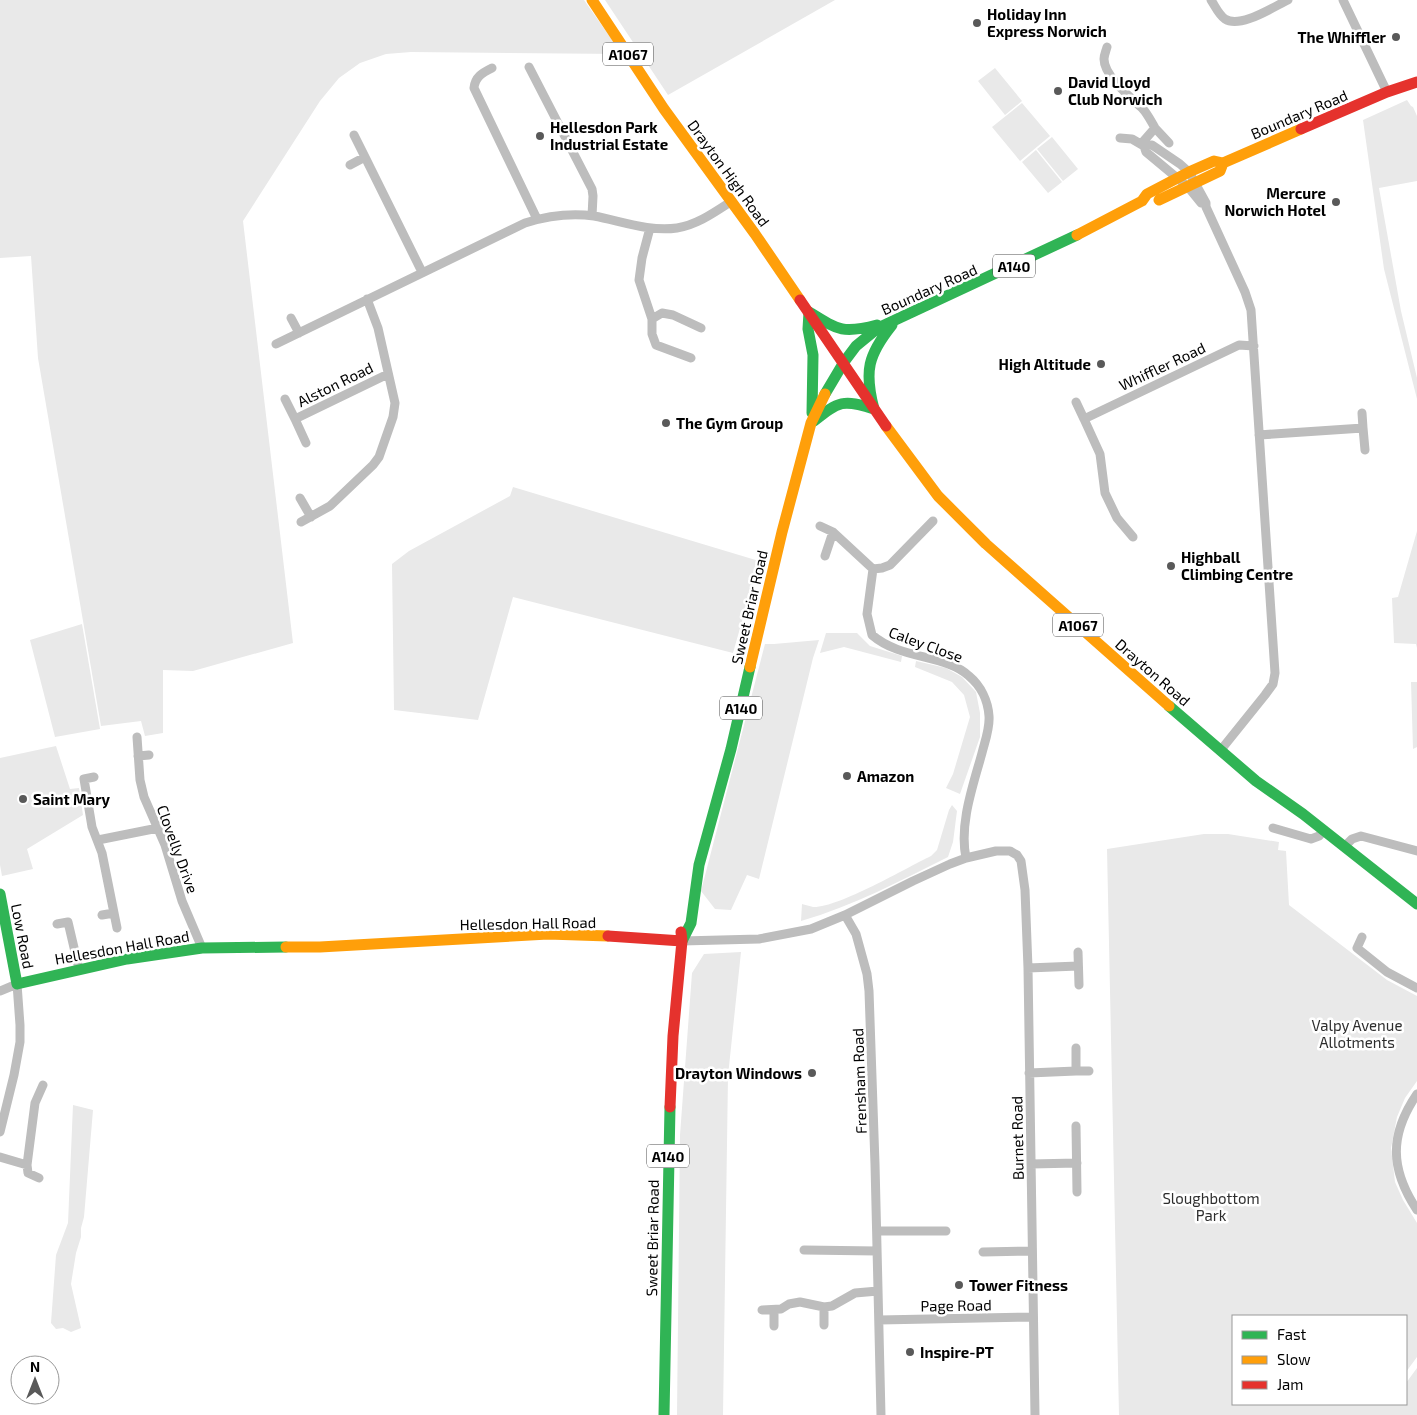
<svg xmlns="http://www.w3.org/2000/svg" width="1417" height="1415" font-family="'Exo 2',sans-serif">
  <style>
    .green { fill: #e9e9e9 }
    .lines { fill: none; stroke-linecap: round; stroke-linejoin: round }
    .street { stroke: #bdbdbd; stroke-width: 9 }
    .fast { stroke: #30b455; stroke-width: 11 }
    .slow { stroke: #ff9f0a; stroke-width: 11 }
    .jam { stroke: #e5322d; stroke-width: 11 }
    .poi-dot { fill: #595959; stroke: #fff; stroke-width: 2 }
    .labels { text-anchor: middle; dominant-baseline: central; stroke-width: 5; stroke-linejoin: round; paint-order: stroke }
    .shield { fill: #fff; stroke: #4c4c4c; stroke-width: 1 }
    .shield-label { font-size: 14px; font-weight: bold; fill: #000 }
    .poi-label { font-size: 15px; font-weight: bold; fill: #000; stroke: #fff; text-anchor: start }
    .street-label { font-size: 15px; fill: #000; stroke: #fff }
    .park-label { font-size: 15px; fill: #2e2e2e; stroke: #fff }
  </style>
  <rect width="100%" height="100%" fill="#fff"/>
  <path class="green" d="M0 0H584L622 54 411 52 386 54 360 63 339 78 320 101 243 221 293 643 193 671 163 670V733L145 736 141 721 101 726 38 358 31 256 0 258Z
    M605 0H835L668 95Z
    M995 68 1022 101 1005 115 978 81Z
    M1407 100 1411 106 1413 107 1417 116V181L1379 188 1401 311 1417 378V399L1384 269 1363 120Z
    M1022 103 1050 136 1020 161 992 127Z
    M1052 137 1078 169 1063 181 1037 149Z
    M1036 150 1062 182 1048 193 1022 162Z
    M513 487 759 561 733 653 513 597 478 720 394 710 392 564 409 551 510 496Z
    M1417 531V648L1416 644 1394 643 1392 598 1398 597Z
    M82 624 100 729 55 737 30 640Z
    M826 633H857L870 646 902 656 901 662 844 647 820 653Z
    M819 640 813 658 759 879 747 875 731 910 715 909 701 891 765 644H774Z
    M916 661 946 668 962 677 976 692 980 713V737L960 794 946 788 953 774 970 717 964 695 952 682 915 667Z
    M1411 682H1417V747L1413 749Z
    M56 746 70 789 79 788 83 815 27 849 33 869 2 876 0 865V758Z
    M952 805 957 811 953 842 948 857C900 881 853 906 801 921L802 904C805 905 810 906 813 907 838 908 906 868 931 856L937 850 949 810Z
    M1204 834H1228L1279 842 1278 850 1286 851 1289 905 1387 980 1417 996V1081L1405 1098 1397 1117 1391 1148 1395 1182 1403 1200 1417 1223V1357L1406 1372V1316H1233V1404H1387L1390 1405 1391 1404H1406V1383L1417 1368V1415H1119L1107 849Z
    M741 952 728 1076 723 1415H677L680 1135 692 973 704 954Z
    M73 1105 93 1110 84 1217 81 1228V1237L76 1253 71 1284 81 1328 71 1332 63 1328 56 1329 51 1323 56 1255 68 1223Z"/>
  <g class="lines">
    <path class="street" d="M1211 0C1215 6 1219 15 1225 19 1240 29 1273 7 1288 0
      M1343 0 1387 92
      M1107 47C1106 51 1104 55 1104 59 1104 76 1130 97 1142 108 1147 113 1151 121 1155 128L1141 144
      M529 67 592 189 593 196 592 216
      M492 68C482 73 475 77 474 88L537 219
      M1155 128 1169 143
      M354 135 365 157
      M1120 138 1132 139 1144 146 1152 145 1180 164 1189 172 1206 203V207L1245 292 1251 310 1275 673 1273 684 1265 695 1220 751
      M1144 146 1146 152 1188 187 1201 203
      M350 165 365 157 422 272
      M650 228 642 258 639 280 652 319V334L656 345 691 358
      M291 318 299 333
      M652 319 662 313 673 315 701 328
      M276 344 525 223C547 216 571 213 594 216 621 221 649 232 677 228 697 225 715 212 732 201
      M285 399 295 419
      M1076 402 1084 419 1239 345 1254 346
      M1084 419 1100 454 1105 493 1117 518 1133 537
      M1363 428 1365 450
      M1259 435 1363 428 1362 413
      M306 443 295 419 388 374
      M300 498 311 517
      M301 522 330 506 373 465 379 457 393 417 395 403 378 328 367 299
      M820 526 833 532 873 569 882 568 890 565 933 521
      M825 556 833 532
      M873 569 867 614 872 635C901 660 945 654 969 676 981 686 988 701 989 716 990 728 985 741 982 753 973 786 959 824 966 858
      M137 737 140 780 144 797 165 845 182 901 202 948
      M138 756 149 755
      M94 777 84 779 92 827 102 853 117 928
      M1273 828 1311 839 1319 836 1324 830
      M98 840 158 828
      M1344 847 1352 839 1361 836 1417 851
      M102 915 114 913
      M845 915 856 934 867 974 869 991 875 1164 881 1415
      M57 924 68 922 79 969
      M1362 937 1357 948 1387 972 1417 988
      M682 941 759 939 811 929 845 915 913 881 950 864 966 858 996 851H1010L1017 855 1021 861 1025 890 1028 968 1035 1415
      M1078 952 1079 985
      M1028 968 1078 966
      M0 991 17 984 20 1025V1042L14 1075 0 1132
      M1076 1071H1089
      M1029 1073 1076 1071V1048
      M1417 1094C1389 1135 1390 1169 1417 1210
      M1076 1126 1077 1192
      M0 1157 27 1165
      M1031 1164 1077 1163
      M39 1178 28 1173 27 1165 35 1103 43 1085
      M877 1231H946
      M804 1250 877 1251
      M983 1252 1032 1251
      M762 1310 781 1309 789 1304 800 1302 824 1307
      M774 1310V1326
      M879 1320 1033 1317
      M824 1325V1307L832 1306 855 1293 878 1291"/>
    <path class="fast" d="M825 394 844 362 856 346 878 328 1077 235
      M874 409C864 371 868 355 892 325
      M812 413 813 355 808 329 809 312C838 330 843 334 877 325
      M814 421C839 401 843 399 874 409
      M1169 706 1256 781 1303 814 1417 904
      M0 894 17 984 127 959 202 948 286 947
      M682 941 691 923 699 865 731 749 750 667
      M664 1415 670 1107"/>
    <path class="slow" d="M592 0 664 109 755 234 800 300
      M1159 200 1220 171 1223 163
      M1077 235 1142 201 1147 194 1189 172 1214 161 1223 163 1301 129
      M886 426 938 496 986 544 1169 706
      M750 667 782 532 811 423 825 394
      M286 947H320L548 934 608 936"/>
    <path class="jam" d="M1301 129 1387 92 1417 82
      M800 300 886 426
      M608 936 682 941
      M670 1107 673 1036 682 941 681 932"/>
  </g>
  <g class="poi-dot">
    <circle cx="977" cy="23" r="5"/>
    <circle cx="1396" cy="37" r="5"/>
    <circle cx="1058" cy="91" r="5"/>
    <circle cx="540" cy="136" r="5"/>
    <circle cx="1336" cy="202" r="5"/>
    <circle cx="1101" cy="364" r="5"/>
    <circle cx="666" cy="423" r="5"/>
    <circle cx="1171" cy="566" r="5"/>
    <circle cx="847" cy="776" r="5"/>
    <circle cx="23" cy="799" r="5"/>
    <circle cx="812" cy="1073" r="5"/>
    <circle cx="959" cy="1285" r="5"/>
    <circle cx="910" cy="1352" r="5"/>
  </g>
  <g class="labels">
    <g class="shield">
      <rect x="603" y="42.5" width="50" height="23" rx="4"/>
      <rect x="993" y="254.5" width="42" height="23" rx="4"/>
      <rect x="1053" y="613.5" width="50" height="23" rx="4"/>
      <rect x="720" y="696.5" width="42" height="23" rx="4"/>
      <rect x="647" y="1144.5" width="42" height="23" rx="4"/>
    </g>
    <g class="shield-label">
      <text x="628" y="54">A1067</text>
      <text x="1014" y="266">A140</text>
      <text x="1078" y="625">A1067</text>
      <text x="741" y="708">A140</text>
      <text x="668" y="1156">A140</text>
    </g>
    <g class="poi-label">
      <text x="987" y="14">Holiday Inn<tspan x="987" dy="17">Express Norwich</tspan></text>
      <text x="1386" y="37" text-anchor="end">The Whiffler</text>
      <text x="1068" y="82">David Lloyd<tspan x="1068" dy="17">Club Norwich</tspan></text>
      <text x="550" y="127">Hellesdon Park<tspan x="550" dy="17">Industrial Estate</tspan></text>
      <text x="1326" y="193" text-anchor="end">Mercure<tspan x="1326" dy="17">Norwich Hotel</tspan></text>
      <text x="1091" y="364" text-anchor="end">High Altitude</text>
      <text x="676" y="423">The Gym Group</text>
      <text x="1181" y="557">Highball<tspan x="1181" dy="17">Climbing Centre</tspan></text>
      <text x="857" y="776">Amazon</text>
      <text x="33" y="799">Saint Mary</text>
      <text x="802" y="1073" text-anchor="end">Drayton Windows</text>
      <text x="969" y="1285">Tower Fitness</text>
      <text x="920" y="1352">Inspire-PT</text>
    </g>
    <g class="street-label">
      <text transform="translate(1299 114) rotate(-23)">Boundary Road</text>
      <text transform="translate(729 173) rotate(54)">Drayton High Road</text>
      <text transform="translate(929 289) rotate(-24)">Boundary Road</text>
      <text transform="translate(1162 366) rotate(-25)">Whiffler Road</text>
      <text transform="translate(335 384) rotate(-26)">Alston Road</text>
      <text transform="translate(749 607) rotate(-77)">Sweet Briar Road</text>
      <text transform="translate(926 644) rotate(20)">Caley Close</text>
      <text transform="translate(1153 672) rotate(41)">Drayton Road</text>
      <text transform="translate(178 849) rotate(70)">Clovelly Drive</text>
      <text transform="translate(528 923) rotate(-1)">Hellesdon Hall Road</text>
      <text transform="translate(23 936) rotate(79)">Low Road</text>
      <text transform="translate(122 947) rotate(-10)">Hellesdon Hall Road</text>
      <text transform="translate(859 1081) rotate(-92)">Frensham Road</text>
      <text transform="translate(1017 1138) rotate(-91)">Burnet Road</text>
      <text transform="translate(652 1238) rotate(-89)">Sweet Briar Road</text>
      <text transform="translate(956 1305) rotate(-1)">Page Road</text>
    </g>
    <g class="park-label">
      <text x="1357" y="1025">Valpy Avenue<tspan x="1357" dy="17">Allotments</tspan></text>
      <text x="1211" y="1198">Sloughbottom<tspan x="1211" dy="17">Park</tspan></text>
    </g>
  </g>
  <rect x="1232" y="1315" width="175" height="90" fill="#ffffff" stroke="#999999"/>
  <rect x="1242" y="1331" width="25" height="8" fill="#30b455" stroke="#999999"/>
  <text x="1277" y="1340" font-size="15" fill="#000000">Fast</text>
  <rect x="1242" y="1356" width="25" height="8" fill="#ff9f0a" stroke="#999999"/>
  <text x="1277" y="1365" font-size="15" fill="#000000">Slow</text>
  <rect x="1242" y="1381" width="25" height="8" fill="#e5322d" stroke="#999999"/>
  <text x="1277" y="1390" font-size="15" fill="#000000">Jam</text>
  <g transform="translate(35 1380)"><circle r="24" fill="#ffffff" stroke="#999999"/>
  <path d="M0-4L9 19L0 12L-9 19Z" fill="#595959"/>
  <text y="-8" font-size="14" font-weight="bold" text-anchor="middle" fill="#000000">N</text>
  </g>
</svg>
